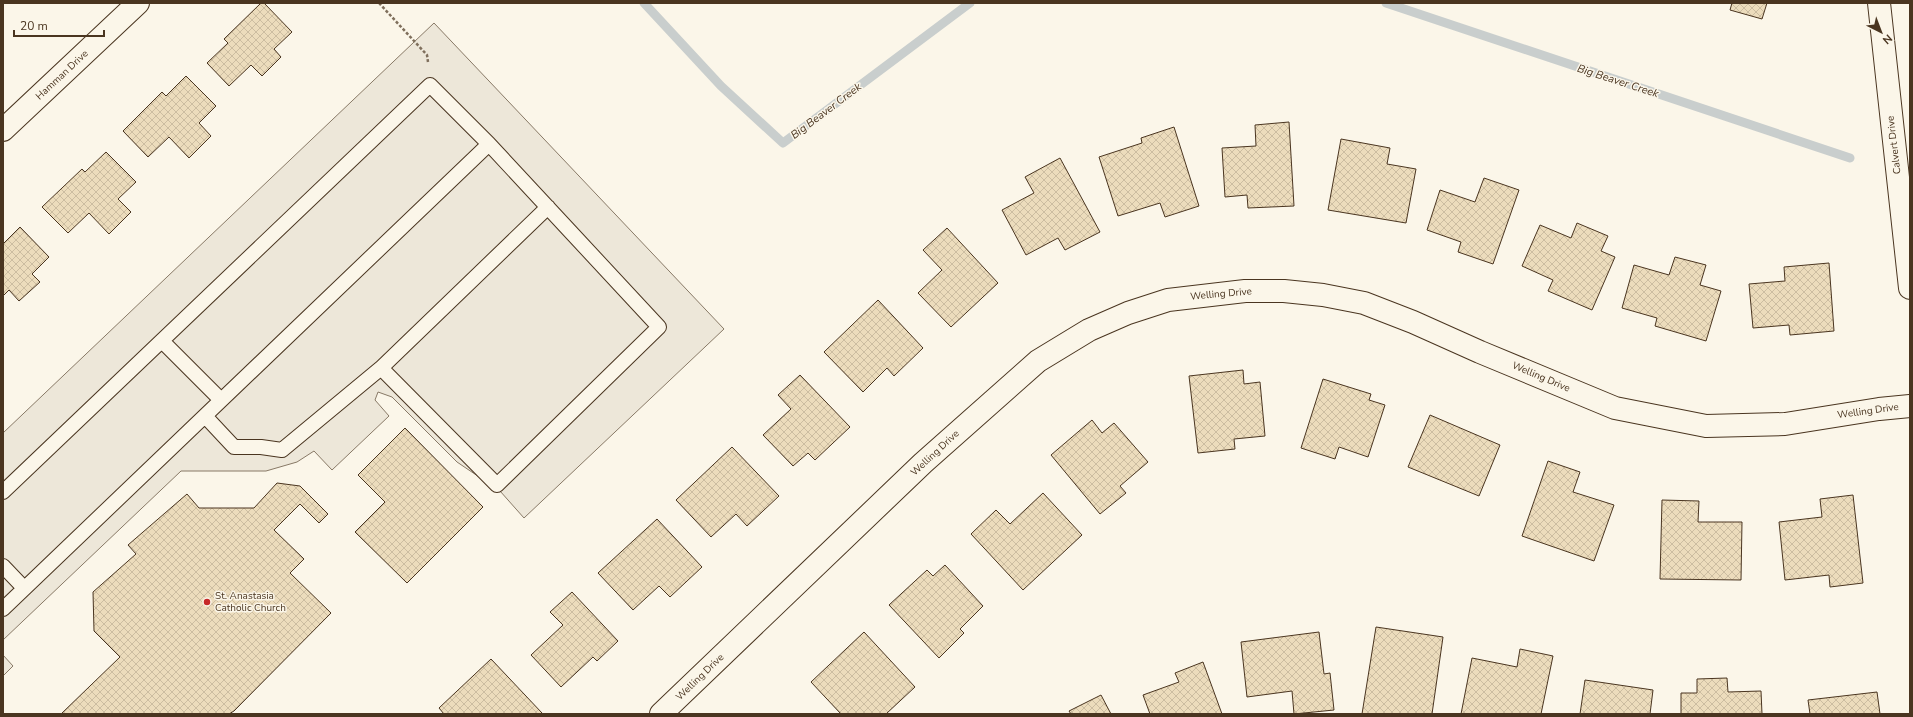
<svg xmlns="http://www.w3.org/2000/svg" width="1913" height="717" font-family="'Nunito Sans',sans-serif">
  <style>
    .parking { fill: #ede7d9; stroke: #887966 }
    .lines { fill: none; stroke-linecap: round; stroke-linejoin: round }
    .stream { stroke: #c9cecd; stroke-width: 9 }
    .building { fill: url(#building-cross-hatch); stroke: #4a3520 }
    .service-casing { stroke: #4a3520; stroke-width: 16 }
    .minor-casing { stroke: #4a3520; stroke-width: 24 }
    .path { stroke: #7f6f5c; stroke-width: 2.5; stroke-dasharray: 3 2; stroke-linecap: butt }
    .service { stroke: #fbf6e9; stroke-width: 14 }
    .minor { stroke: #fbf6e9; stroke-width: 22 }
    .poi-dot { fill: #c62828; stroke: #fbf6e9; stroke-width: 1.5 }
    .labels { text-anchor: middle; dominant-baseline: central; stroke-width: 3; stroke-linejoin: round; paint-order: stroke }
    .street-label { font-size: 10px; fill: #4a3520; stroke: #fbf6e9 }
    .poi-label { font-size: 10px; fill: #4a3520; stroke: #fbf6e9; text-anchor: start }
    .water-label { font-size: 11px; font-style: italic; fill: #4a3520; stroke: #fbf6e9 }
  </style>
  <defs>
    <pattern id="building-cross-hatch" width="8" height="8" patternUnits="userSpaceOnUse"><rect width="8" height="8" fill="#ecdcbc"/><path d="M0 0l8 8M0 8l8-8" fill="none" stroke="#ccbda1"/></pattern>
  </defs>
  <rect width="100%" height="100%" fill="#fbf6e9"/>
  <path class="parking" d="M434 23 724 329 524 518 500 491 457 462 392 397 378 392 375 400 389 416 332 470 314 451 297 462 266 471H181L3 640V433Z
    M3 655 13 666 3 676Z"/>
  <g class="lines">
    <path class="stream" d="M644 3 721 86 783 143 970 3
      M1386 3 1850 158"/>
  </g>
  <path class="building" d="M261 3H264L292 32 274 49 281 57 262 76 251 65 229 86 207 63 228 43 224 39Z
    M1732 3H1767L1762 19 1730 10Z
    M186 76 216 106 199 123 211 136 189 158 169 137 148 157 123 131 162 92 166 96Z
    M1289 122 1294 206 1248 208 1247 195 1225 197 1222 148 1256 146 1255 125Z
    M1174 127 1199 206 1165 217 1160 203 1118 216 1099 157 1142 143 1141 138Z
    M1341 139 1390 148 1387 164 1416 169 1406 223 1328 210Z
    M106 152 136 182 118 199 131 212 109 234 89 213 68 233 42 207 82 169 85 172Z
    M1060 158 1100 232 1065 250 1058 238 1026 255 1002 210 1034 193 1025 177Z
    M1484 178 1519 190 1493 264 1458 252 1461 242 1427 230 1440 190 1475 202Z
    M1577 223 1608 236 1601 251 1615 257 1592 310 1548 291 1553 280 1522 266 1540 225 1571 238Z
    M20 227 49 257 32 274 40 282 19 301 9 290 3 296V244Z
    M947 228 998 283 951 327 918 293 942 270 923 250Z
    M1675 257 1706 265 1700 285 1721 291 1706 341 1655 326 1657 318 1622 308 1634 265 1669 275Z
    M1829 263 1834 331 1790 335 1789 325 1753 328 1749 284 1785 281 1784 267Z
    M878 300 923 348 894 376 887 368 863 392 824 352Z
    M1243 370 1244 384 1260 382 1265 436 1234 439 1235 449 1198 453 1189 376Z
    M800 375 850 427 815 460 808 453 793 466 763 435 791 409 778 395Z
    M1323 379 1371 394 1369 400 1385 405 1368 457 1339 447 1335 459 1301 448Z
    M1430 415 1500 445 1479 496 1408 467Z
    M1092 420 1102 433 1114 423 1148 462 1120 486 1126 493 1100 514 1051 455Z
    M405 428 483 507 407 583 355 532 385 502 358 475Z
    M732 447 779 496 747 526 736 514 711 537 676 500Z
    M1548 461 1580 472 1573 492 1614 505 1594 561 1522 536Z
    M277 483 300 486 328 514 319 523 300 504 274 530 304 559 290 573 331 613 234 711 229 714H61L120 657 94 631 93 592 136 554 128 545 187 494 199 508H254Z
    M1043 493 1082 535 1023 590 971 534 996 510 1010 524Z
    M1853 495 1863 583 1830 587 1829 575 1785 580 1779 522 1822 517 1820 499Z
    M1662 500 1699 501 1698 522H1742L1741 580 1660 579Z
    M657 519 702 567 670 597 659 586 633 610 598 573Z
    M945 565 983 606 960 629 964 633 939 658 889 605 927 570 933 576Z
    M572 592 618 641 597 661 593 657 561 687 531 655 563 625 550 612Z
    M1376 627 1443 637 1432 714H1362Z
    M864 632 915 687 886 714H841L811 682Z
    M1319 632 1324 674 1330 673 1334 710 1294 714 1292 691 1247 697 1241 642Z
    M1520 649 1553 656 1541 714H1461L1472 658 1517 667Z
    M491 659 542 713 540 714H444L439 708Z
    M1203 662 1222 714H1150L1143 695 1179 682 1175 673Z
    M1727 678 1728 692 1761 691 1762 714H1681V693H1697V679Z
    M1585 680 1653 690 1650 714H1580Z
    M1877 692 1880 714H1810L1808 700Z
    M1101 695 1111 714H1071L1069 711Z"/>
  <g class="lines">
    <g class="service-casing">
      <path id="service" d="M489 144C546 205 602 266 659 327L497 485 381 368 548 207
        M162 341 221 400
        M205 416 234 447H261L282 450 381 368
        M3 492 430 85 489 144 3 609
        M3 566 24 588"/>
    </g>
    <g class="minor-casing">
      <path id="minor" d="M1879 3 1910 288
        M3 130 138 3
        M661 714 923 463 1038 361 1089 330 1128 313 1168 300 1245 291H1284L1323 295 1364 303 1413 322 1480 352 1615 408 1706 426 1785 424 1879 409 1910 406"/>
    </g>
    <path class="path" d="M379 3 427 55 428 62"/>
    <use href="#service" class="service"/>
    <use href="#minor" class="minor"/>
  </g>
  <circle class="poi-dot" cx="207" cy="602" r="4"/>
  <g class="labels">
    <g class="street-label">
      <text transform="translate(62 75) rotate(-43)">Hamman Drive</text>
      <text transform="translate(1894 145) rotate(-97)">Calvert Drive</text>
      <text transform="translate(1221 294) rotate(-5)">Welling Drive</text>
      <text transform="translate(1541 377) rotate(23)">Welling Drive</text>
      <text transform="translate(1868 411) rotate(-8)">Welling Drive</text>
      <text transform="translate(935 453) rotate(-43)">Welling Drive</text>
      <text transform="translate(700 677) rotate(-44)">Welling Drive</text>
    </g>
    <g class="poi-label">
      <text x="215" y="596">St. Anastasia<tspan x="215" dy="12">Catholic Church</tspan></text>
    </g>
    <g class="water-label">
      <text transform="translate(1618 81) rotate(18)">Big Beaver Creek</text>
      <text transform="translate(826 111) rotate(-37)">Big Beaver Creek</text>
    </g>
  </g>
  <rect width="1913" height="717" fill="none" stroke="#4a3520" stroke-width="8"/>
  <g transform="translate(1881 32) rotate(138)" stroke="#fbf6e9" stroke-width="3" paint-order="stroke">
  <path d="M0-3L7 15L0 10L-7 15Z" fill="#4a3520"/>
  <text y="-6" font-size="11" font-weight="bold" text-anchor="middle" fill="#4a3520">N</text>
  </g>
  <path d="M14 30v6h90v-6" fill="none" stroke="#4a3520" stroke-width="2"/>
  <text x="20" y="30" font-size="12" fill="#4a3520" stroke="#fbf6e9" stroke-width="3" paint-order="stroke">20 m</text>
</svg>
